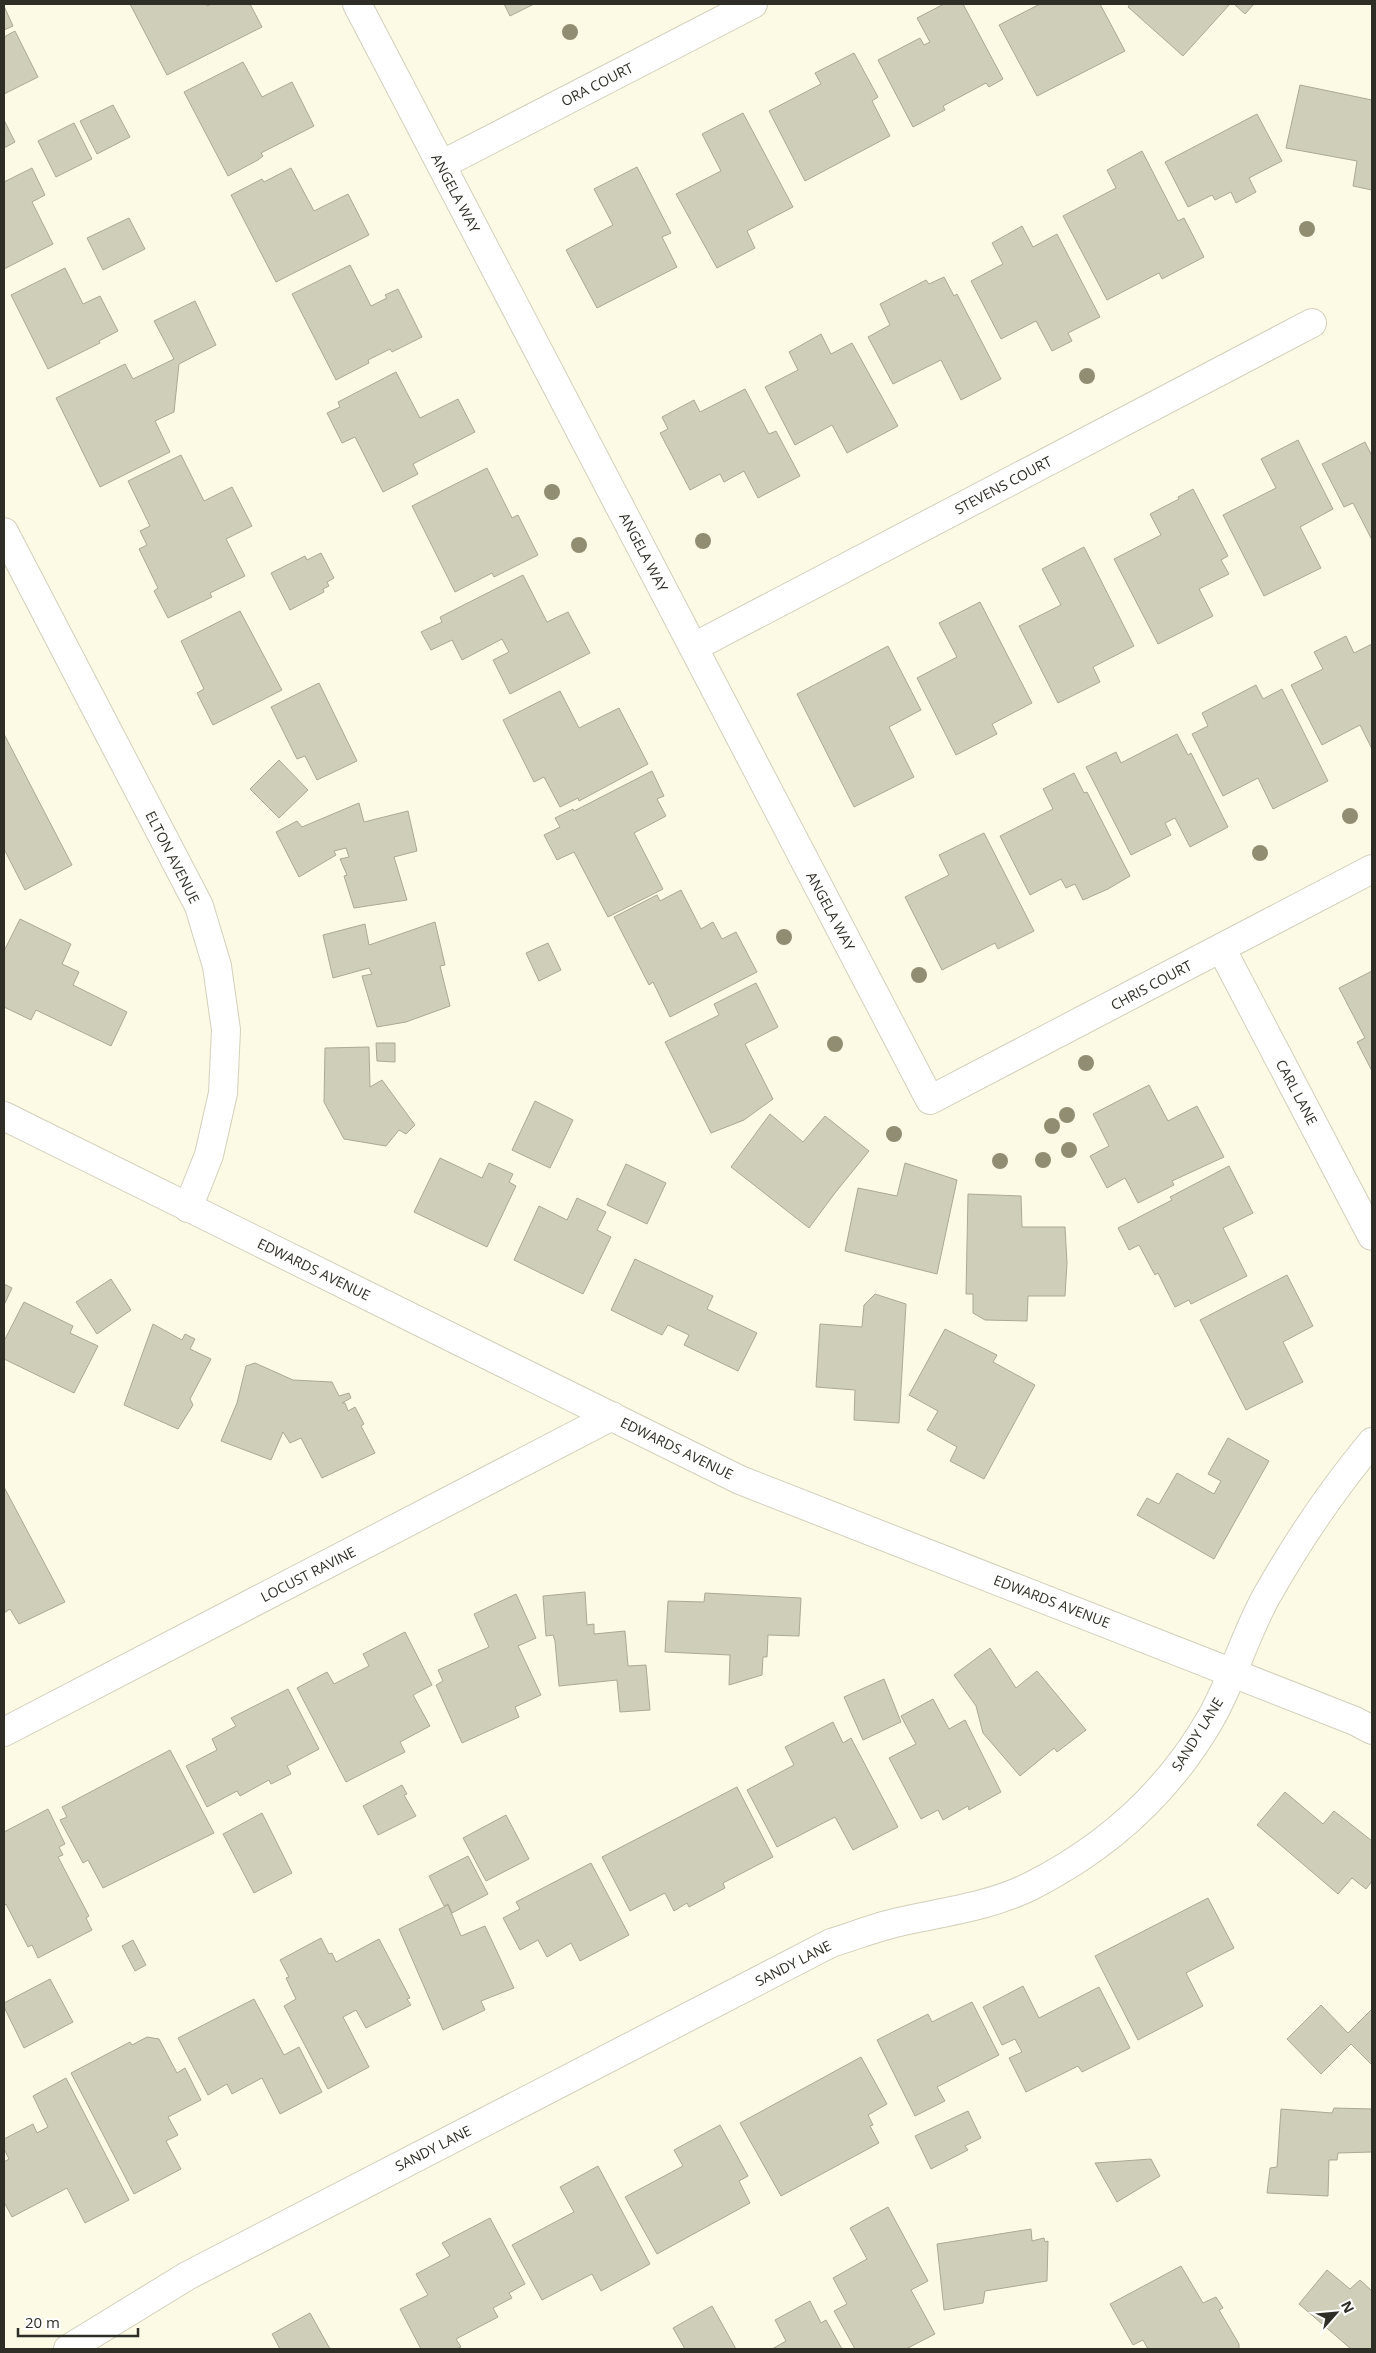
<svg xmlns="http://www.w3.org/2000/svg" width="1376" height="2353" font-family="'Open Sans',sans-serif">
  <style>
    .building { fill: #cfceb9; stroke: #aba995 }
    .lines { fill: none; stroke-linecap: round; stroke-linejoin: round }
    .minor-casing { stroke: #d2d0bb; stroke-width: 30 }
    .minor { stroke: #fff; stroke-width: 28 }
    .tree { fill: #908d72 }
    .labels { text-anchor: middle; dominant-baseline: central; stroke-width: 4; stroke-linejoin: round; paint-order: stroke }
    .street-label { font-size: 14px; fill: #2f2e26; stroke: #fff }
  </style>
  <rect width="100%" height="100%" fill="#fcfae5"/>
  <path class="building" d="M130 4H206L207 6 211 4H250L262 27 167 75Z
    M504 4H534L510 16Z
    M944 4H963L1003 79 989 87 986 83 943 106 945 110 913 127 878 60 920 38 924 45 930 42 917 18Z
    M1040 4H1100L1125 51 1037 96 999 25Z
    M1130 4H1230L1183 56 1128 7Z
    M1234 4H1254L1245 14Z
    M4 6 13 26 4 30Z
    M15 31 38 77 4 94V37Z
    M854 53 878 97 872 101 890 136 805 181 769 111 821 84 815 73Z
    M243 62 262 97 292 82 314 126 261 153 263 156 258 160 228 176 184 92Z
    M1300 85 1372 100V190L1353 186 1357 161 1286 148Z
    M113 105 130 137 97 154 80 121Z
    M743 113 793 207 747 231 755 248 717 268 676 194 721 171 702 134Z
    M1257 114 1282 161 1249 178 1256 192 1236 203 1231 192 1215 200 1212 195 1188 207 1165 162Z
    M4 120 15 142 4 148Z
    M74 123 92 159 56 177 38 141Z
    M1142 151 1178 221 1184 218 1204 257 1162 279 1159 273 1107 300 1063 216 1116 188 1107 170Z
    M637 167 671 233 662 237 677 267 597 308 566 250 613 225 594 189Z
    M32 168 45 195 32 202 53 244 4 269V182Z
    M291 168 314 211 348 194 369 235 276 282 231 195 262 179 264 182Z
    M129 218 145 249 103 270 87 238Z
    M1022 226 1033 247 1057 234 1100 317 1068 333 1072 341 1052 351 1036 321 1001 339 971 281 1003 264 992 243Z
    M350 265 371 306 387 298 385 295 398 289 422 337 392 352 390 349 368 360 369 363 336 380 292 294Z
    M65 268 83 304 100 296 118 331 99 341 100 343 48 369 11 295Z
    M944 277 954 296 957 294 1001 379 961 400 941 360 893 384 868 337 890 325 880 304 926 280 929 284Z
    M195 301 216 345 179 364 174 412 155 421 170 452 100 487 56 398 125 364 133 379 174 359 154 321Z
    M821 334 831 354 852 343 898 426 847 453 832 425 795 445 765 387 798 370 789 352Z
    M396 372 420 418 458 399 475 432 413 464 418 474 383 492 355 437 342 443 327 413 340 407 338 402Z
    M745 389 769 434 776 431 800 476 758 498 744 471 724 482 720 474 690 490 660 433 668 429 662 417 694 400 700 412Z
    M1298 440 1333 509 1300 527 1321 568 1264 596 1223 515 1276 488 1261 459Z
    M1365 442 1372 456V540L1353 503 1344 507 1322 464Z
    M181 455 204 501 232 487 252 526 226 539 245 576 210 593 212 597 168 618 154 591 158 588 139 549 147 545 140 531 150 526 128 481Z
    M487 468 512 518 518 515 538 555 494 577 492 573 455 592 412 506Z
    M1193 489 1228 556 1221 560 1229 574 1199 589 1213 616 1158 644 1114 559 1161 535 1150 514 1179 499 1178 497Z
    M1084 547 1134 646 1093 667 1100 682 1058 703 1019 626 1061 605 1042 569Z
    M321 553 334 578 327 582 329 586 323 589 324 592 290 610 271 573 305 556 307 560Z
    M523 575 547 622 568 612 590 653 510 694 493 660 509 652 502 639 462 660 452 640 431 650 421 632 442 622 440 617Z
    M980 602 1032 703 992 724 997 734 956 755 917 678 957 657 939 623Z
    M240 611 282 690 213 725 197 693 204 689 181 641Z
    M1346 636 1354 653 1372 644V749L1360 725 1322 745 1291 685 1323 669 1314 652Z
    M888 646 921 710 889 727 914 777 854 807 797 694Z
    M319 683 357 761 317 780 305 756 297 759 271 707Z
    M1256 685 1263 699 1282 689 1328 781 1273 809 1258 778 1223 796 1192 734 1208 726 1202 713Z
    M560 691 579 728 619 708 648 764 579 801 578 798 560 807 544 777 534 782 503 720Z
    M4 734 72 865 25 890 4 849Z
    M1177 734 1188 755 1191 753 1228 827 1190 847 1175 818 1165 823 1171 835 1131 855 1086 767 1116 752 1121 763Z
    M279 760 308 790 279 818 250 789Z
    M652 771 664 796 657 799 666 816 634 833 663 889 608 917 574 852 557 860 544 835 560 827 555 818 573 809 574 811Z
    M1074 773 1084 793 1087 792 1130 876 1108 889 1083 900 1075 884 1066 888 1061 879 1030 895 1000 836 1053 809 1043 789Z
    M359 803 364 822 408 811 417 851 394 857 407 900 354 908 344 876 347 875 340 859 349 857 346 848 334 851 336 855 299 877 276 832 297 821 302 827Z
    M984 833 1034 931 998 949 995 943 942 970 905 897 949 875 939 855Z
    M681 890 701 929 713 922 722 939 736 932 757 972 670 1017 653 982 649 985 614 917 657 895 660 901Z
    M20 919 71 944 62 964 79 972 73 985 127 1012 111 1046 36 1010 31 1020 4 1007V951Z
    M435 922 445 965 440 966 450 1006 406 1022 377 1027 362 976 372 974 369 968 333 978 323 935 365 924 369 945Z
    M548 943 561 970 539 981 526 953Z
    M1372 971V1071L1357 1042 1365 1038 1339 988Z
    M756 983 778 1027 745 1044 773 1099 744 1120 711 1133 665 1042 719 1015 714 1004Z
    M376 1043H395V1062L377 1061Z
    M369 1047 370 1087 382 1080 415 1125 406 1134 399 1130 386 1146 344 1139 324 1102 325 1048Z
    M1149 1085 1168 1121 1197 1106 1224 1157 1172 1181 1174 1185 1138 1203 1125 1178 1107 1188 1090 1156 1109 1146 1093 1114Z
    M535 1101 573 1120 550 1168 512 1150Z
    M770 1114 803 1142 825 1116 869 1151 835 1193 809 1228 731 1167Z
    M440 1158 482 1178 489 1163 513 1174 509 1182 516 1186 487 1247 414 1212Z
    M905 1163 957 1180 937 1274 845 1251 858 1188 897 1196Z
    M626 1164 666 1183 647 1224 607 1205Z
    M1229 1166 1253 1213 1223 1228 1247 1276 1191 1304 1189 1300 1175 1307 1158 1273 1155 1275 1139 1245 1129 1250 1118 1228 1172 1200 1170 1197Z
    M968 1194 1021 1196 1022 1227H1065L1067 1263 1065 1296H1028L1027 1321 985 1320 973 1313V1294H966Z
    M577 1198 606 1212 597 1230 611 1237 583 1294 514 1260 539 1206 567 1220Z
    M635 1259 713 1296 707 1309 757 1333 738 1371 684 1345 689 1335 668 1325 662 1335 611 1310Z
    M1287 1275 1313 1326 1283 1342 1303 1382 1246 1410 1200 1320Z
    M111 1279 131 1310 97 1334 76 1302Z
    M4 1284 12 1288 4 1305Z
    M875 1294 906 1304 899 1423 854 1420 855 1390 816 1387 820 1324 862 1327 864 1305Z
    M24 1302 73 1326 70 1333 98 1346 74 1393 4 1359V1341Z
    M153 1324 182 1340 185 1334 195 1339 190 1349 211 1359 190 1399 193 1405 178 1429 124 1405Z
    M945 1329 997 1355 993 1362 1035 1385 984 1479 950 1461 957 1447 927 1430 938 1411 909 1395Z
    M255 1363 293 1380 332 1382 339 1396 349 1393 351 1398 342 1403H345L348 1411 355 1407 364 1424 361 1426 375 1453 322 1478 301 1438 290 1443 283 1432 271 1460 221 1441 237 1403 246 1366Z
    M1228 1438 1269 1461 1214 1559 1137 1515 1147 1498 1159 1504 1177 1473 1214 1494 1221 1481 1208 1474Z
    M4 1487 65 1602 19 1624 10 1609 4 1613Z
    M585 1592 587 1625 594 1624V1634L625 1631 628 1666 646 1665 650 1710 620 1712 617 1680 559 1686 555 1641 553 1635 546 1636 543 1596Z
    M705 1593 801 1598 799 1636 768 1635 767 1657H763L762 1675 729 1685 730 1655 665 1652 668 1601 704 1602Z
    M516 1594 536 1638 518 1646 541 1695 515 1707 519 1717 462 1743 436 1685 443 1681 438 1670 489 1647 474 1614Z
    M405 1632 432 1685 413 1695 430 1726 400 1742 405 1752 346 1782 297 1688 327 1672 334 1684 369 1666 363 1654Z
    M990 1648 1016 1688 1037 1671 1086 1730 1057 1752 1054 1748 1020 1776 983 1733 976 1706 954 1675Z
    M884 1679 901 1722 863 1740 844 1697Z
    M288 1689 319 1749 287 1766 291 1774 271 1784 269 1780 240 1796 237 1791 207 1807 186 1766 217 1750 212 1739 236 1726 231 1718Z
    M933 1699 949 1729 965 1720 1001 1792 969 1810 968 1806 943 1820 938 1810 921 1819 889 1758 916 1744 901 1716Z
    M833 1722 843 1743 851 1738 898 1827 853 1850 835 1817 777 1847 747 1790 794 1765 785 1747Z
    M170 1750 214 1833 103 1888 88 1860 83 1863 60 1820 67 1817 62 1807Z
    M402 1785 407 1794 404 1795 416 1816 378 1835 363 1806Z
    M737 1787 773 1857 723 1883 725 1888 689 1907 687 1903 674 1911 665 1893 630 1911 602 1857Z
    M1285 1792 1323 1824 1334 1811 1372 1841V1881L1366 1889 1352 1878 1338 1894 1257 1825Z
    M48 1809 65 1844 59 1847 63 1855 58 1857 89 1916 86 1918 92 1930 38 1958 32 1945 28 1947 6 1904 4 1906V1832Z
    M262 1813 292 1873 254 1893 223 1834Z
    M506 1815 529 1859 486 1881 463 1838Z
    M468 1856 488 1894 452 1913 448 1904 444 1906 429 1876Z
    M591 1863 629 1935 580 1961 571 1943 547 1957 538 1940 520 1950 503 1918 520 1909 516 1902Z
    M1208 1898 1234 1948 1186 1973 1203 2006 1138 2040 1095 1956Z
    M448 1905 461 1936 485 1926 514 1988 481 2001 485 2010 443 2030 399 1929Z
    M321 1938 329 1954 332 1953 336 1962 379 1939 410 1998 407 1999 411 2005 366 2028 356 2010 343 2017 369 2067 328 2089 284 2006 296 1999 286 1978 289 1977 280 1960Z
    M133 1940 146 1965 135 1971 122 1946Z
    M50 1979 73 2022 24 2048 4 2007V2003Z
    M1023 1986 1039 2018 1099 1987 1130 2048 1082 2072 1078 2066 1026 2092 1009 2058 1022 2052 1015 2039 1002 2045 983 2007Z
    M254 1999 284 2055 299 2047 322 2092 280 2114 262 2078 232 2094 227 2084 208 2095 178 2038Z
    M972 2002 999 2055 937 2087 945 2101 915 2116 877 2040 928 2014 932 2022Z
    M1321 2005 1348 2033 1372 2009V2065L1351 2044 1321 2074 1287 2039Z
    M147 2037 159 2039 177 2073 185 2068 201 2100 168 2117 178 2135 166 2141 181 2169 134 2194 71 2073 130 2042 132 2045Z
    M861 2057 887 2104 868 2115 873 2125 870 2126 879 2143 781 2196 740 2123Z
    M66 2078 129 2200 85 2223 67 2188 12 2217 4 2202V2162L9 2159 4 2149V2139L33 2124 37 2133 48 2127 33 2096Z
    M1334 2108 1372 2109V2152L1338 2153 1337 2160H1329L1328 2196 1267 2193 1270 2168 1277 2167 1281 2109 1332 2113Z
    M968 2111 981 2138 965 2146 968 2150 931 2169 915 2136Z
    M720 2125 748 2176 739 2181 750 2203 657 2254 625 2197 683 2166 674 2150Z
    M1151 2159 1160 2176 1117 2202 1095 2163Z
    M598 2166 650 2264 601 2291 592 2274 542 2300 512 2245 574 2212 560 2187Z
    M888 2207 928 2281 911 2290 935 2334 906 2349H855L834 2311 847 2304 833 2278 867 2259 850 2228Z
    M490 2218 525 2284 509 2293 512 2298 493 2308 498 2317 456 2339 461 2347 456 2349H421L400 2309 428 2295 416 2274 450 2256 442 2243Z
    M1031 2229 1032 2241 1044 2238 1045 2242 1048 2241 1047 2281 985 2291 983 2303 944 2310 937 2244Z
    M1181 2266 1203 2303 1216 2297 1223 2308 1219 2310 1239 2344V2349H1148L1143 2340 1133 2345 1110 2304Z
    M1327 2270 1350 2289 1360 2280 1372 2291V2349H1351L1299 2304Z
    M810 2301 821 2323 826 2320 842 2349H772L786 2341 775 2320Z
    M712 2306 736 2349H685L673 2328Z
    M310 2313 330 2349H280L272 2334Z"/>
  <g class="lines">
    <g class="minor-casing">
      <path id="minor" d="M357 4 930 1100 1372 869
        M441 165 753 4
        M4 532 199 906 217 966 226 1030 223 1093 209 1155 188 1208
        M694 647 1312 323
        M1221 948 1372 1236
        M4 1116 740 1480 1355 1721 1372 1730
        M4 1732 612 1416
        M68 2349 187 2276 831 1943C854 1936 876 1927 899 1922 943 1912 989 1907 1031 1886 1108 1847 1168 1793 1211 1718 1233 1679 1245 1635 1266 1597 1297 1542 1332 1490 1372 1442"/>
    </g>
    <use href="#minor" class="minor"/>
  </g>
  <g class="tree">
    <circle cx="570" cy="32" r="8"/>
    <circle cx="1307" cy="229" r="8"/>
    <circle cx="1087" cy="376" r="8"/>
    <circle cx="552" cy="492" r="8"/>
    <circle cx="703" cy="541" r="8"/>
    <circle cx="579" cy="545" r="8"/>
    <circle cx="1350" cy="816" r="8"/>
    <circle cx="1260" cy="853" r="8"/>
    <circle cx="784" cy="937" r="8"/>
    <circle cx="919" cy="975" r="8"/>
    <circle cx="835" cy="1044" r="8"/>
    <circle cx="1086" cy="1063" r="8"/>
    <circle cx="1067" cy="1115" r="8"/>
    <circle cx="1052" cy="1126" r="8"/>
    <circle cx="894" cy="1134" r="8"/>
    <circle cx="1069" cy="1150" r="8"/>
    <circle cx="1043" cy="1160" r="8"/>
    <circle cx="1000" cy="1161" r="8"/>
  </g>
  <g class="labels">
    <g class="street-label">
      <text transform="translate(597 84) rotate(-27)">ORA COURT</text>
      <text transform="translate(456 193) rotate(62)">ANGELA WAY</text>
      <text transform="translate(1003 485) rotate(-28)">STEVENS COURT</text>
      <text transform="translate(644 552) rotate(62)">ANGELA WAY</text>
      <text transform="translate(173 857) rotate(63)">ELTON AVENUE</text>
      <text transform="translate(831 911) rotate(62)">ANGELA WAY</text>
      <text transform="translate(1151 985) rotate(-28)">CHRIS COURT</text>
      <text transform="translate(1297 1092) rotate(62)">CARL LANE</text>
      <text transform="translate(314 1269) rotate(26)">EDWARDS AVENUE</text>
      <text transform="translate(677 1448) rotate(26)">EDWARDS AVENUE</text>
      <text transform="translate(308 1574) rotate(-27)">LOCUST RAVINE</text>
      <text transform="translate(1052 1601) rotate(21)">EDWARDS AVENUE</text>
      <text transform="translate(1197 1734) rotate(-58)">SANDY LANE</text>
      <text transform="translate(793 1963) rotate(-27)">SANDY LANE</text>
      <text transform="translate(433 2148) rotate(-27)">SANDY LANE</text>
    </g>
  </g>
  <rect width="1376" height="2353" fill="none" stroke="#2f2e26" stroke-width="10"/>
  <g transform="translate(1336 2313) rotate(63)" stroke="#ffffff" stroke-width="4" paint-order="stroke">
  <path d="M0-4L9 19L0 12L-9 19Z" fill="#2f2e26"/>
  <text y="-8" font-size="14" font-weight="bold" text-anchor="middle" fill="#2f2e26">N</text>
  </g>
  <path d="M18 2328v8h120v-8" fill="none" stroke="#2f2e26" stroke-width="2.5"/>
  <text x="25" y="2328" font-size="15" fill="#2f2e26" stroke="#ffffff" stroke-width="4" paint-order="stroke">20 m</text>
</svg>
